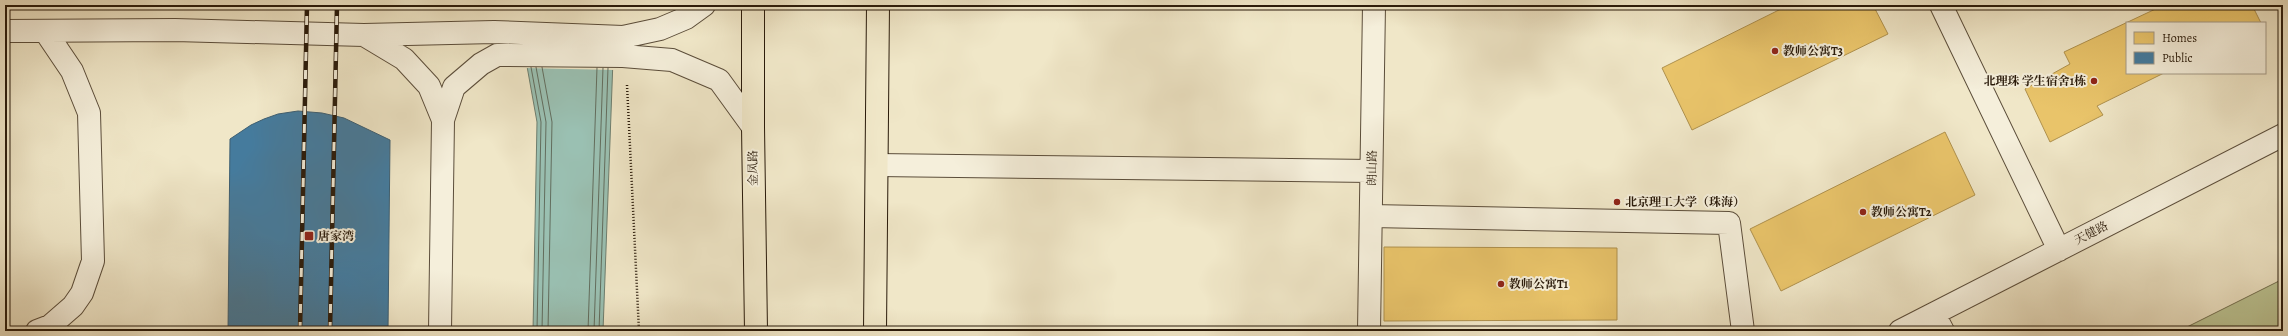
<svg xmlns="http://www.w3.org/2000/svg" width="2288" height="336" font-family="Alegreya,'Noto Serif SC',serif">
  <style>
    .green { fill: #bcc594; stroke: #72704f }
    .water { fill: #9ac0b2; stroke: #6d7e6f }
    .pier { fill: #f0e7c8 }
    .homes { fill: #e9c46a; stroke: #af914d }
    .public { fill: #457b9d; stroke: #3d5e71 }
    .lines { fill: none; stroke-linecap: round; stroke-linejoin: round }
    .shore { stroke: #626d5e; stroke-width: 1 }
    .minor-casing { stroke: #5b4d3a; stroke-width: 24 }
    .highway-casing { stroke: #291a0a; stroke-width: 24 }
    .path { stroke: #291a0a; stroke-width: 2.5; stroke-dasharray: 1 2; stroke-linecap: butt }
    .minor { stroke: #f5efdb; stroke-width: 22 }
    .highway { stroke: #f0e7c8; stroke-width: 22 }
    .rail-casing { stroke: #291a0a; stroke-width: 4.5 }
    .rail { stroke: #f5efdb; stroke-width: 3; stroke-dasharray: 9; stroke-linecap: butt }
    .poi-dot { fill: #8f2418; stroke: #f5efdb; stroke-width: 1.5 }
    .labels { text-anchor: middle; dominant-baseline: central; stroke-width: 4; stroke-linejoin: round; paint-order: stroke }
    .poi-label { font-size: 12px; font-weight: bold; fill: #291a0a; stroke: #f5efdb; text-anchor: start }
    .street-label { font-size: 12px; fill: #291a0a; stroke: #f5efdb }
  </style>
  <rect width="100%" height="100%" fill="#f0e7c8"/>
  <filter id="stains"><feTurbulence type="fractalNoise" baseFrequency=".005" numOctaves="4"/><feColorMatrix values="0 0 0 0 .2 0 0 0 0 .09 0 0 0 0 .02 0 0 0 .5 -.17"/></filter>
  <radialGradient id="worn" r=".72"><stop offset=".6" stop-color="#630" stop-opacity="0"/><stop offset="1" stop-color="#630" stop-opacity=".3"/></radialGradient>
  <path class="green" d="M2283 279V331H2179Z"/>
  <path class="water" d="M516 5H615L603 331H533L537 122Z"/>
  <path class="pier" d="M514 5H617L614 70 525 68Z"/>
  <path class="homes" d="M1789 5H1873L1888 34 1692 130 1662 68Z
    M2164 5H2252L2261 23H2127V73H2164L2097 106 2103 115 2050 142 2025 89 2070 64 2064 52Z
    M1945 132 1975 195 1781 291 1750 229Z
    M1384 247 1617 248V320L1384 321Z"/>
  <path class="public" d="M298 111 322 113 344 118 390 140 388 331H228L230 139 251 125 264 119 278 114Z"/>
  <g class="lines">
    <path class="shore" d="M531 67 541 122 537 331
      M536 67 546 122 542 331
      M542 67 552 122 548 331
      M588 331 597 68
      M594 331 603 68
      M599 331 608 68"/>
    <g class="minor-casing">
      <path id="minor" d="M1941 5 2059 250
        M5 31 175 30 364 35 494 32 623 37 660 29 686 18 704 5
        M364 35 404 59 429 86 443 120 440 331
        M443 120 454 87 481 64 497 55 623 56 672 60 719 80 753 127
        M877 165 1371 171
        M1371 216 1729 223 1743 331
        M1934 314 1943 331
        M37 331 50 326 73 306 82 293 93 261 89 113 72 71 45 31
        M1369 331 1374 5
        M1900 331 2283 135"/>
    </g>
    <g class="highway-casing">
      <path id="highway" d="M753 5V127L756 331
        M875 331 878 5"/>
    </g>
    <path class="path" d="M627 85 639 331"/>
    <use href="#minor" class="minor"/>
    <use href="#highway" class="highway"/>
    <g class="rail-casing">
      <path id="rail" d="M300 331 307 5
        M330 331 337 5"/>
    </g>
    <use href="#rail" class="rail"/>
  </g>
  <g class="poi-dot">
    <circle cx="1775" cy="51" r="4"/>
    <circle cx="2094" cy="81" r="4"/>
    <circle cx="1617" cy="202" r="4"/>
    <circle cx="1863" cy="212" r="4"/>
    <rect x="304" y="231" width="10" height="10" rx="2"/>
    <circle cx="1501" cy="284" r="4"/>
  </g>
  <g class="labels">
    <g class="poi-label">
      <text x="1783" y="51">教师公寓T3</text>
      <text x="2086" y="81" text-anchor="end">北理珠 学生宿舍1栋</text>
      <text x="1625" y="202">北京理工大学（珠海）</text>
      <text x="1871" y="212">教师公寓T2</text>
      <text x="318" y="236">唐家湾</text>
      <text x="1509" y="284">教师公寓T1</text>
    </g>
    <g class="street-label">
      <text transform="translate(753 168) rotate(-91)">金凤路</text>
      <text transform="translate(1372 168) rotate(-89)">朗山路</text>
      <text transform="translate(2091 233) rotate(-27)">天健路</text>
    </g>
  </g>
  <rect width="2288" height="336" fill="none" stroke="#f0e7c8" stroke-width="20"/>
  <rect x="6" y="6" width="2276" height="324" fill="none" stroke="#291a0a" stroke-width="2"/>
  <rect x="10" y="10" width="2268" height="316" fill="none" stroke="#291a0a"/>
  <rect x="2126" y="22" width="140" height="52" fill="#f5efdb" stroke="#a39a87"/>
  <rect x="2134" y="32" width="20" height="12" fill="#e9c46a" stroke="#a39a87"/>
  <text x="2162" y="42" font-size="12" fill="#291a0a">Homes</text>
  <rect x="2134" y="52" width="20" height="12" fill="#457b9d" stroke="#a39a87"/>
  <text x="2162" y="62" font-size="12" fill="#291a0a">Public</text>
  <rect width="100%" height="100%" filter="url(#stains)"/>
  <rect width="100%" height="100%" fill="url(#worn)"/>
</svg>
